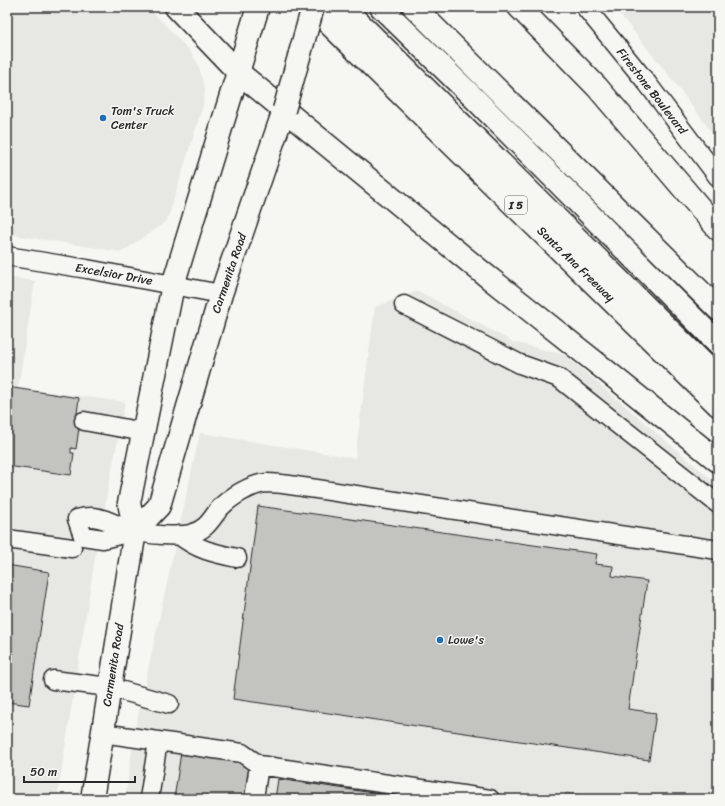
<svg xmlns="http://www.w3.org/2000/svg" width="725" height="806" font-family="Sriracha,sans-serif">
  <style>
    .built { fill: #e7e7e3 }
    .green { fill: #d9d9d5; stroke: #828280 }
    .building { fill: #c3c3c0; stroke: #2b2b2b }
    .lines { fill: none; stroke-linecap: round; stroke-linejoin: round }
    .minor-casing { stroke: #2b2b2b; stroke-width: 21 }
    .major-casing { stroke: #2b2b2b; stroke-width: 25 }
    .highway-casing { stroke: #2b2b2b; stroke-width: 25 }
    .minor { stroke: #f6f6f2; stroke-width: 18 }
    .major { stroke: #f6f6f2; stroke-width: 22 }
    .highway { stroke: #f6f6f2; stroke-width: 22 }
    .major-bridge-casing { stroke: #2b2b2b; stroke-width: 25; stroke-linecap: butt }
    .major-bridge { stroke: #f6f6f2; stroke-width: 22 }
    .poi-dot { fill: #1f6fb2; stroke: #f6f6f2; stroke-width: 1.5 }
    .labels { text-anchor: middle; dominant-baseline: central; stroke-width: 3; stroke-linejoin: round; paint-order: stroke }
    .shield { fill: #f6f6f2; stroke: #686867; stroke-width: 1 }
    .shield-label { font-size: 11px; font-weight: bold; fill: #2b2b2b }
    .street-label { font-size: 12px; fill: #2b2b2b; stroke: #f6f6f2 }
    .poi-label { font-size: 12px; fill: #2b2b2b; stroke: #f6f6f2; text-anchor: start }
  </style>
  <rect width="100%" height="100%" fill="#f6f6f2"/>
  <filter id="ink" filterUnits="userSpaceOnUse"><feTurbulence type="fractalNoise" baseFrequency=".025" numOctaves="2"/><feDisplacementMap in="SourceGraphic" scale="8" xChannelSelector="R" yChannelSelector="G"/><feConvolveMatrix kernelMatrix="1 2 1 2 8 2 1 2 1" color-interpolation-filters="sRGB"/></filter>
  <g filter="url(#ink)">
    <path class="built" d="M7 7H148L190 51 198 64 205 90 203 105 167 221 122 252 7 234Z
      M614 7H718V141L675 83Z
      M7 277 35 281 18 388 125 402 96 551 57 799H7Z
      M418 291 513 342 565 355 718 485V799H125L135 729 200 433 355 458 375 307Z"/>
    <path class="green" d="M566 793 609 799H565Z"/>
    <path class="building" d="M7 370H10L7 386Z
      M7 387 79 398 76 421H80L76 449 71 448V453H74L71 475 7 466Z
      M258 506 597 554 595 564 613 566 612 576 647 581 628 709 656 713 649 760 233 699Z
      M7 565 49 572 29 705 7 702Z
      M181 752 250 763 245 799H174Z
      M278 779 414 799H275Z"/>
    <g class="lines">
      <g class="minor-casing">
        <path id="minor" d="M585 7 647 83 718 177
          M7 256 87 269 221 294
          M404 305 520 364 559 378 718 504
          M84 421 144 432
          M135 531 103 539 83 536 77 519C103 512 112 526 135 531 149 535 176 537 190 534 206 530 210 521 219 509 230 497 251 484 267 483 281 483 296 486 310 488L718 550
          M179 535C198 550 213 553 237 558
          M7 539 72 548
          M53 680 109 687 169 704
          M102 733 242 753 259 765
          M149 799 158 741
          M254 799 259 765 490 799"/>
      </g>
      <g class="major-casing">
        <path id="major" d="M135 531 159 506 221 294 284 110
          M92 799 135 531 129 503 173 285 258 7"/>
      </g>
      <g class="highway-casing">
        <path id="highway" d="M176 7 238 72 483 273 604 369 718 461
          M312 7 718 405
          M343 7 718 378
          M381 7 476 100 718 343
          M414 7 718 309
          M519 7 597 87 718 229"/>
      </g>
      <use href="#minor" class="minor"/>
      <use href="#major" class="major"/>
      <use href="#highway" class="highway"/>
      <g class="major-bridge-casing">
        <path id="major-bridge" d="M284 110 313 7"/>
      </g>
      <use href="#major-bridge" class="major-bridge"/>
    </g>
  </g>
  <g class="poi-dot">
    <circle cx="103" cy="118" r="4"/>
    <circle cx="440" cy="640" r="4"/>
  </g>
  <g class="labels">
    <rect class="shield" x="505" y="196" width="22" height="18" rx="3"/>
    <g class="shield-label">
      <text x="516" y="205">I 5</text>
    </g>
    <g class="street-label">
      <text transform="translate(652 91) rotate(52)">Firestone Boulevard</text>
      <text transform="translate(576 264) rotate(44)">Santa Ana Freeway</text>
      <text transform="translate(229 273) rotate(-71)">Carmenita Road</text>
      <text transform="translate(114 274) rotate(10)">Excelsior Drive</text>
      <text transform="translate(113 665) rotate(-81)">Carmenita Road</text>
    </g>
    <g class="poi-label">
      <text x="111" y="111">Tom's Truck<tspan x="111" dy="14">Center</tspan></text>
      <text x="448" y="640">Lowe's</text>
    </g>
  </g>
  <rect width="725" height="806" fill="none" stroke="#f6f6f2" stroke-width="24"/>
  <rect x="12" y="12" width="701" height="782" fill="none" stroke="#2b2b2b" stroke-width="1.5" filter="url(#ink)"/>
  <path d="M24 776v6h111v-6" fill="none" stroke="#2b2b2b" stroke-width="2"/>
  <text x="30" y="776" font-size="12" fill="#2b2b2b" stroke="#f6f6f2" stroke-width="3" paint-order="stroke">50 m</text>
</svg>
